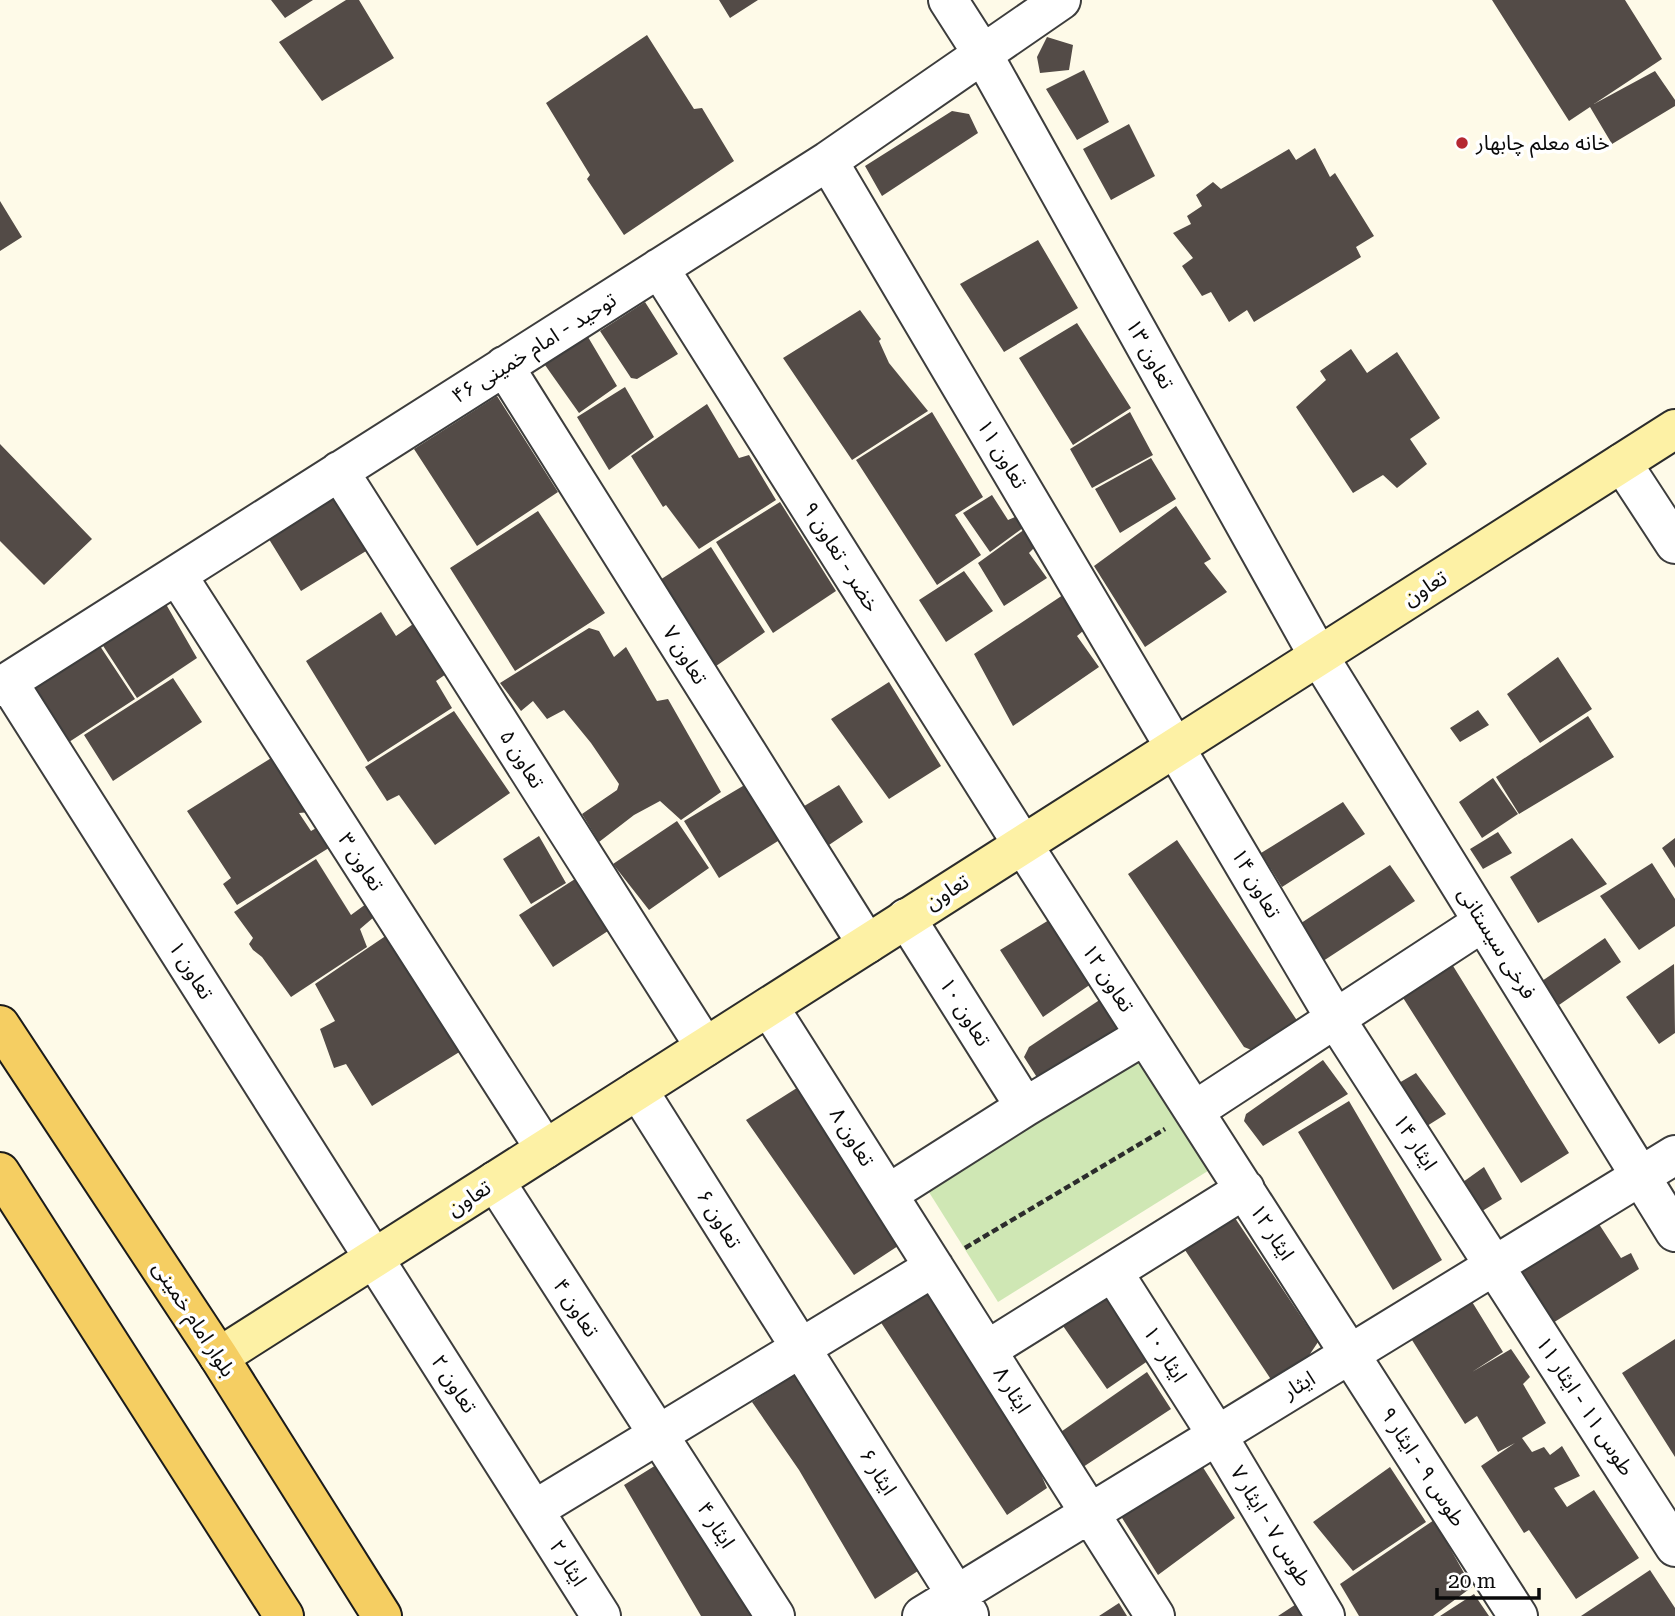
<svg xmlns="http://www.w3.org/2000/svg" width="1675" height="1616" font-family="'Roboto Serif','Noto Sans Arabic',serif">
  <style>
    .green { fill: #cfe7b4 }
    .building { fill: #534b47 }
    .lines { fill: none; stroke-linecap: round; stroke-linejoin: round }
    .minor-casing { stroke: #3d3d3d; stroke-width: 42 }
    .secondary-casing { stroke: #2c2c2c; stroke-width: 42 }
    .primary-casing { stroke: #1b1b1b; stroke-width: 42 }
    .path { stroke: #2c2c2c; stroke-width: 4.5; stroke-dasharray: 7 3.5; stroke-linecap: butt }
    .minor { stroke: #fff; stroke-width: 38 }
    .secondary { stroke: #fdf1a5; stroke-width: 38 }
    .primary { stroke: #f5ce62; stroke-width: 38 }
    .poi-dot { fill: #b52832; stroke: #fff; stroke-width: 2.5 }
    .labels { text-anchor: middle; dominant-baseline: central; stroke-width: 7; stroke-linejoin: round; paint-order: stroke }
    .poi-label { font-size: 21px; fill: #0a0a0a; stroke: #fff; text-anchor: start }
    .street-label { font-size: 21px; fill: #0a0a0a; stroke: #fff }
  </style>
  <rect width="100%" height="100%" fill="#fefae8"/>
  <path class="green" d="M1140 1056 1211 1169 998 1302 927 1189Z"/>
  <path class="building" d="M271 0H313L285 18Z
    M346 0H359L394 58 322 101 279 42Z
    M719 0H758L730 18Z
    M1492 0H1625L1662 59 1594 104 1655 71 1675 100V106L1612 144 1590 107 1569 121Z
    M647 35 694 109 702 108 734 161 624 235 587 179 590 175 546 103Z
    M1047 37 1073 45 1069 70 1040 73 1037 57Z
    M1084 70 1109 122 1077 140 1046 89Z
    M952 111 969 114 978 133 882 196 865 166Z
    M1129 124 1155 176 1111 200 1083 149Z
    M1315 148 1330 177 1335 173 1374 236 1356 247 1361 257 1254 322 1247 310 1229 322 1211 292 1202 296 1182 266 1193 258 1173 233 1191 224 1187 216 1202 206 1196 195 1213 182 1221 189 1289 149 1296 160Z
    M0 201 22 237 0 251Z
    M1038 240 1078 308 1004 352 960 284Z
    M645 302 678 354 637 379 631 378 600 331Z
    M860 310 881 339 879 341 889 363 928 411 852 460 783 358Z
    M1077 323 1131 408 1073 445 1019 358Z
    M588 337 617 386 579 413 545 365Z
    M1351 349 1367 373 1397 352 1440 418 1410 439 1427 464 1397 488 1383 475 1353 493 1296 407 1326 380 1320 371Z
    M625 387 654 437 609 470 577 417Z
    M497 396 558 492 477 546 414 449Z
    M707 404 739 458 749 455 776 500 699 549 666 505 663 507 631 456Z
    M932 412 983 497 955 515 981 555 937 585 856 460Z
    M1130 412 1153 455 1092 488 1070 449Z
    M0 444 92 539 44 585 0 541Z
    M1151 458 1176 499 1120 533 1095 489Z
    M337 493 371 548 301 591 267 536Z
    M992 495 1008 520 1020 515 1027 525 990 552 963 513Z
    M780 502 836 591 773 633 716 542Z
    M1176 506 1211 559 1204 563 1227 592 1145 647 1094 566Z
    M538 511 605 613 515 671 450 568Z
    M1025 529 1037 545 1029 553 1047 578 1004 606 978 563Z
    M711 547 765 632 706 673 649 587Z
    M964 571 993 611 946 642 919 600Z
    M1075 587 1095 621 1077 636 1099 667 1013 726 974 654Z
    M163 599 197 658 137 698 98 638Z
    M381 612 396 636 416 622 449 672 436 681 452 708 368 762 306 661Z
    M589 628 599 631 614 657 626 647 657 701 668 699 721 792 681 820 660 801 634 815 599 842 582 814 617 790 619 784 591 743 564 710 547 719 533 701 521 711 500 683Z
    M96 640 135 699 69 742 29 683Z
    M1558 657 1592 709 1540 743 1507 694Z
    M173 678 202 722 113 781 84 735Z
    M889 682 941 766 889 799 831 719Z
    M1478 710 1489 725 1460 742 1450 728Z
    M454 711 510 793 435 845 399 795 387 801 365 767Z
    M1588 716 1614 757 1519 814 1496 777Z
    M276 755 311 812 299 813 311 831 320 826 332 846 237 905 223 884 231 878 187 811Z
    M1493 778 1518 814 1482 838 1459 802Z
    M753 780 786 836 719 878 684 821Z
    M839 785 863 822 826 847 801 808Z
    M1343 802 1365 834 1282 887 1261 853Z
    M677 821 709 868 649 910 613 864Z
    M1498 832 1512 853 1483 869 1470 849Z
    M539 836 566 883 531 904 503 859Z
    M1572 838 1607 884 1538 923 1510 877Z
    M1675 838V868L1662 848Z
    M1177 840 1300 1025 1259 1053 1244 1047 1128 874Z
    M316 859 351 915 366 904 374 917 360 929 367 947 291 997 262 957 253 950 249 944 253 938 234 912Z
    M1652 863 1675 899V926L1639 950 1600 896Z
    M1390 865 1415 901 1317 965 1295 927Z
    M575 879 611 929 553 967 519 915Z
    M1049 920 1091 984 1043 1017 1000 950Z
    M387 935 461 1051 372 1106 346 1064 334 1068 320 1029 335 1021 315 984Z
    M1605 938 1621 962 1559 1005 1542 981Z
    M1450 961 1569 1153 1521 1183 1400 993Z
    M1674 964 1675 1033 1659 1044 1626 997Z
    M1113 991 1134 1025 1038 1079 1024 1057 1029 1047Z
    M1323 1060 1348 1094 1263 1146 1244 1121 1246 1114Z
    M1416 1073 1446 1114 1419 1131 1392 1087Z
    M800 1086 901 1244 854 1275 746 1120Z
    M1349 1101 1442 1260 1393 1290 1298 1132Z
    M1484 1167 1502 1199 1474 1216 1456 1187Z
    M1584 1201 1621 1258 1631 1253 1639 1269 1548 1326 1496 1258Z
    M1233 1215 1318 1342 1282 1396 1183 1247Z
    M1106 1279 1155 1356 1107 1389 1054 1313Z
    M932 1292 1033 1456 1047 1488 1007 1515 880 1321Z
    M1466 1292 1503 1352 1472 1372 1511 1349 1530 1377 1523 1384 1546 1423 1522 1438 1532 1452 1544 1447 1550 1455 1562 1446 1580 1476 1554 1488 1567 1507 1594 1490 1639 1558 1576 1599 1529 1530 1524 1533 1481 1466 1515 1443 1498 1452 1477 1416 1465 1424 1400 1321Z
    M1675 1339V1457L1622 1373Z
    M799 1372 924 1567 875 1599 799 1470 752 1402Z
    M1147 1372 1171 1409 1077 1471 1055 1436Z
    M1192 1450 1235 1518 1158 1575 1112 1502Z
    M669 1457 772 1616H701L624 1485Z
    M1390 1467 1426 1522 1353 1571 1313 1522Z
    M1434 1520 1472 1587 1433 1616H1359L1340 1584Z
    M1650 1570 1675 1608V1616H1581Z
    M1474 1594 1489 1616H1440Z
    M1307 1597 1320 1616H1278Z
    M1119 1603 1127 1616H1099Z"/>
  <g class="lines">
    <g class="minor-casing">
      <path id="minor" d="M948 0 982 53 1318 655 1675 1232
        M828 161 1335 1018 1675 1547
        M659 268 1023 845 1518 1616
        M504 366 867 944
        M1622 463 1675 544
        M339 471 705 1047
        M177 575 545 1149
        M8 682 601 1616
        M0 687 828 161 1061 0
        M906 918 1025 1107
        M769 1007 1155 1616
        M638 1090 969 1615
        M1194 1111 1483 922
        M495 1181 775 1616
        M888 1194 1025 1107 1145 1035
        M1113 1272 1217 1435 1325 1616
        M987 1350 1245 1189
        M534 1510 934 1267
        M922 1616 1675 1155"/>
    </g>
    <g class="secondary-casing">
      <path id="secondary" d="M219 1357 1675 429"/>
    </g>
    <g class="primary-casing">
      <path id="primary" d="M0 1025 219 1357 382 1616
        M0 1172 284 1616"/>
    </g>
    <path class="path" d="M965 1248 1165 1129"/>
    <use href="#minor" class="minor"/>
    <use href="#secondary" class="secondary"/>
    <use href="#primary" class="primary"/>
  </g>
  <circle class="poi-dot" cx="1462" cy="143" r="7"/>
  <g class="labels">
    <g class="poi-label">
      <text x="1476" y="143">خانه معلم چابهار</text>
    </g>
    <g class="street-label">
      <text transform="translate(534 348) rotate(-32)">توحید - امام خمینی ۴۶</text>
      <text transform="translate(1150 354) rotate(61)">تعاون ۱۳</text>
      <text transform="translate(1002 454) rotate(59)">تعاون ۱۱</text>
      <text transform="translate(841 557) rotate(58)">خضر - تعاون ۹</text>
      <text transform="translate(1425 588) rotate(-32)">تعاون</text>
      <text transform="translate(685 655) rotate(58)">تعاون ۷</text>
      <text transform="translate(522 759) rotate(58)">تعاون ۵</text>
      <text transform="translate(361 862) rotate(57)">تعاون ۳</text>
      <text transform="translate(1256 883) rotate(60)">تعاون ۱۴</text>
      <text transform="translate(947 892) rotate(-32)">تعاون</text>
      <text transform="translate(1497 943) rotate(58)">فرخی سیستانی</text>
      <text transform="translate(191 970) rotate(58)">تعاون ۱</text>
      <text transform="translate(1108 978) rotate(57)">تعاون ۱۲</text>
      <text transform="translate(965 1012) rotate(58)">تعاون ۱۰</text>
      <text transform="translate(852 1137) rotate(58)">تعاون ۸</text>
      <text transform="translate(1415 1142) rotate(57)">ایثار ۱۴</text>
      <text transform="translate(469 1198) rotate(-33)">تعاون</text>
      <text transform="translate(719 1219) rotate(58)">تعاون ۶</text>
      <text transform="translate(1272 1232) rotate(57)">ایثار ۱۲</text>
      <text transform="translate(576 1308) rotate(57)">تعاون ۴</text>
      <text transform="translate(194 1319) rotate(57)">بلوار امام خمینی</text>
      <text transform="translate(1165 1354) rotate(58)">ایثار ۱۰</text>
      <text transform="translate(454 1384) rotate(57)">تعاون ۲</text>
      <text transform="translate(1299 1385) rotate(-31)">ایثار</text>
      <text transform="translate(1012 1390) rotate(58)">ایثار ۸</text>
      <text transform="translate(1585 1406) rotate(57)">طوس ۱۱ - ایثار ۱۱</text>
      <text transform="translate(1423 1467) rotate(57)">طوس ۹ - ایثار ۹</text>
      <text transform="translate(878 1472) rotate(58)">ایثار ۶</text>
      <text transform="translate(716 1525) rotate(57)">ایثار ۴</text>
      <text transform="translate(1271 1526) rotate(59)">طوس ۷ - ایثار ۷</text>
      <text transform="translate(568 1563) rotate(58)">ایثار ۲</text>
    </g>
  </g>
  <path d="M1437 1588v10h102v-10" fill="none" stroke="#0a0a0a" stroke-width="3.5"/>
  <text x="1448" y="1588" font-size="21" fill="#0a0a0a" stroke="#ffffff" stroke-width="5" paint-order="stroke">20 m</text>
</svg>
